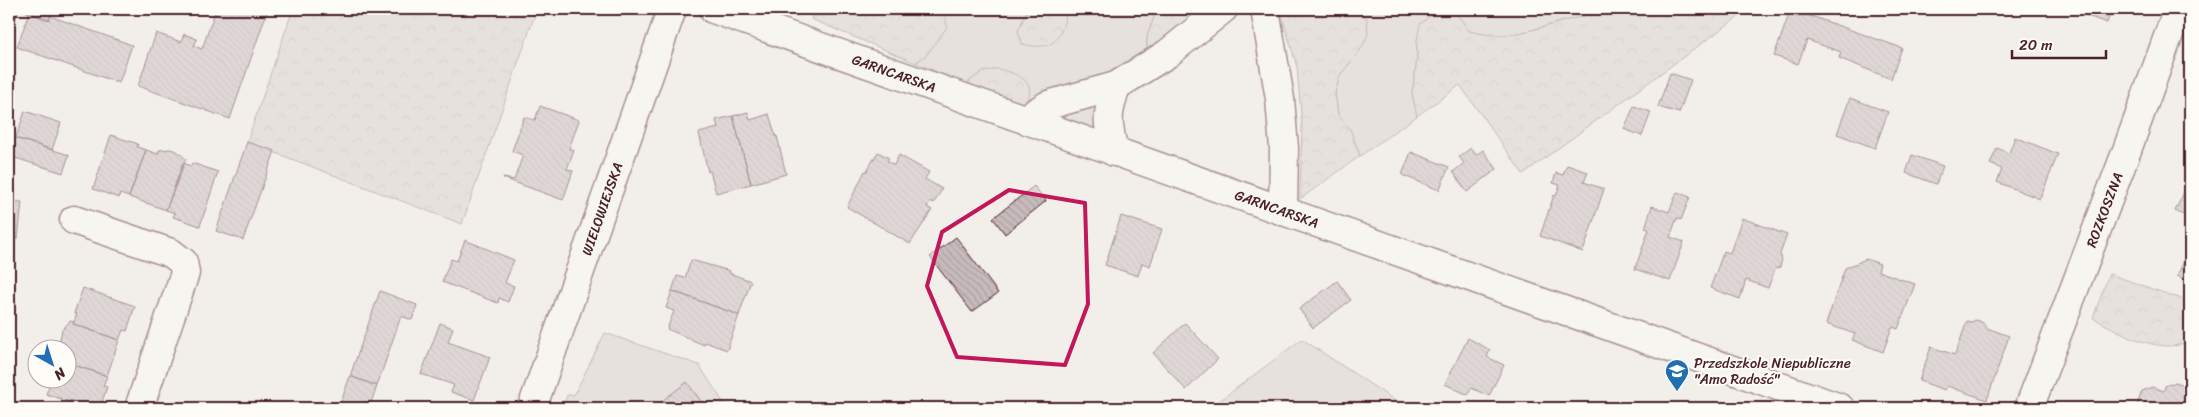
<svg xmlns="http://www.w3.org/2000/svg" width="2199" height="417" font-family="Sriracha,sans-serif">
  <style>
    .grass { fill: #d9d0cf; stroke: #92787d }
    .forest { fill: url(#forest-crowns); stroke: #92787d }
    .building { fill: url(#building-back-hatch); stroke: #4a1f2b }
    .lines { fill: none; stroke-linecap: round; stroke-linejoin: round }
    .minor-casing { stroke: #4a1f2b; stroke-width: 31 }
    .minor { stroke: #fdfcf7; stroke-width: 28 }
    .marked { fill: none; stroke: #c2185b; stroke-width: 4; stroke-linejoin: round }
    .labels { text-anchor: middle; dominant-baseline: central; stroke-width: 4; stroke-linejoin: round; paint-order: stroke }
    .street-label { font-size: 14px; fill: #4a1f2b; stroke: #fdfcf7 }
    .poi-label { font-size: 14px; fill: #4a1f2b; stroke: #fdfcf7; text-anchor: start }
  </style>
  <defs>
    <pattern id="forest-crowns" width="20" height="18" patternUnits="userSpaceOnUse" patternTransform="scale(1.25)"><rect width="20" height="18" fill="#d9d0cf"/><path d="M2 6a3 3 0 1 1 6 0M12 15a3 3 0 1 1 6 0" fill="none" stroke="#bcb2b2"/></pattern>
    <pattern id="building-back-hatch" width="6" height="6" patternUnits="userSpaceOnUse" patternTransform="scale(1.25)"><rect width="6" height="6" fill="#c8bbbb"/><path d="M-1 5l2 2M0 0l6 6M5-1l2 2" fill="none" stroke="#ada0a1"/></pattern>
  </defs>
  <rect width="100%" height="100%" fill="#f2efeb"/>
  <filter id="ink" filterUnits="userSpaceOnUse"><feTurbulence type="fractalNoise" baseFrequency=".02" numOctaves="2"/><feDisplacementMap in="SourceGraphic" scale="10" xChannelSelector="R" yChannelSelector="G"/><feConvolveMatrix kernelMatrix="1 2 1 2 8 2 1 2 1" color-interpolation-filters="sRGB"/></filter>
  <g filter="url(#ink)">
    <path class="grass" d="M941 9H1028L1018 31 1064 26 1066 9H1151L1154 17 1147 37V58L1113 73 1049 91 1028 99 1029 87 982 72 966 84 916 63 928 53 945 14Z
      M1356 9H1602C1586 17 1574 18 1557 23 1524 32 1503 40 1469 31L1454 10 1417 40V59L1412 93 1417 116 1360 156 1350 129 1338 115 1335 93 1340 75 1350 63 1360 11Z
      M1082 104C1098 111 1099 121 1102 138L1046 118Z
      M605 333 699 365 727 408H563L567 395H574Z
      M1302 339 1406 408H1223L1218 402Z"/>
    <path class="forest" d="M293 9H537L462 224 247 142Z
      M815 9H941L945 14 947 27 928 53 916 63 811 19Z
      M1028 9H1066C1063 39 1054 52 1022 44L1018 31Z
      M1151 9H1212L1147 58V37L1154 17Z
      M1280 9H1356L1367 18 1368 35 1361 49 1340 75 1335 93 1338 115 1350 129 1360 156 1300 199 1302 126 1297 67Z
      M1439 9 1454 10 1469 31C1503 40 1525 32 1557 23 1574 18 1586 17 1602 9H1749L1523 174 1460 85 1417 116 1412 93 1417 59V40L1420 24Z
      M997 69C1019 73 1043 84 1021 107L966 84 982 72Z
      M2109 274 2190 302V342C2157 355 2122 333 2093 318Z"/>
    <path class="building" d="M9 9H53L49 20 19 9 15 20 9 18Z
      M216 9H268L230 119 138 86 156 33 181 42 184 34 197 39 194 46 202 49Z
      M1791 9 1902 48 1891 79 1839 58 1841 52 1807 40 1798 64 1774 56Z
      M2067 9H2112L2107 23Z
      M29 13 49 20 50 16 132 45 119 83 17 47Z
      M1670 73 1691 80 1679 113 1658 107Z
      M1850 98 1888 112 1875 148 1837 134Z
      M540 106 579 120 569 149 574 150 567 169 573 171 563 200 503 178 514 180 523 155 512 151 524 117 535 120Z
      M1634 106 1651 112 1642 136 1624 129Z
      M25 111 61 123 52 150 16 138Z
      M748 112 750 120 769 114 776 137 777 136 786 174 751 184 733 116Z
      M733 116 751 184 716 193 710 171 708 172 699 133 718 128 716 120Z
      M111 135 138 144 137 147 146 150 129 197 120 194 119 198 93 189Z
      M9 136 69 155 63 173 9 156Z
      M2015 137 2058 154 2040 199 1997 182 2002 169 1990 164 1997 148 2009 153Z
      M247 142 275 151 243 240 216 231Z
      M1471 148 1476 155 1483 150 1497 169 1467 192 1453 172 1464 163 1459 157Z
      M170 149 177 151 186 159 166 210 129 197 146 150 158 154 159 150Z
      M878 152 889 158 887 161 894 165 899 155 929 172 925 179 942 189 934 203 931 201 927 207 932 210 910 244 847 207 865 171 866 172Z
      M1411 152 1449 167 1439 190 1402 175Z
      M1912 155 1943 166 1936 184 1906 173Z
      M183 163 191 166 192 163 218 172 200 226 173 217 175 213 166 210Z
      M1567 165 1588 172 1584 182 1604 189 1583 252 1540 236 1554 195 1556 196 1560 185 1553 183 1556 173 1563 175Z
      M2188 184 2190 185V218L2175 211Z
      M1034 186 1046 201 1005 234 993 218Z
      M1677 192 1690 197 1681 220 1677 218 1670 237 1684 242 1670 281 1635 269 1649 229 1645 228 1652 206 1669 212Z
      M9 201 22 202 18 239 9 238Z
      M1121 216 1162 229 1150 266 1142 263 1138 276 1105 265Z
      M1742 218 1787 235 1780 254 1782 259 1780 267 1775 269 1768 288 1746 280 1740 299 1710 288 1724 251 1730 253Z
      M956 237 998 293 972 312 930 257Z
      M465 240 514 260 505 283 514 286 508 302 499 298 498 303 442 282 451 259 457 261Z
      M2190 248V281L2177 276Z
      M1866 259 1880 264 1878 271 1915 284 1898 329 1892 327 1883 352 1852 340 1855 334 1826 324 1845 268Z
      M691 260 730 271 729 273 751 281 739 315 672 291 677 276 685 278Z
      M1337 281 1351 300 1313 328 1299 309Z
      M83 288 135 306 127 331 123 330 119 340 73 324 77 314 74 313Z
      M380 291 417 305 412 320 401 316 377 386 350 376Z
      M672 291 739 315 727 350 705 342 704 345 667 329 674 311 666 308Z
      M1976 320 1984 323 1987 328 2009 336 1987 400 1947 386 1945 390 1919 381 1931 347 1955 355 1967 321 1971 322Z
      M70 321 74 322 73 324 119 340 107 376 68 363V350H64L65 347 61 346 60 339 62 330Z
      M440 323 453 328 448 342 490 357 474 400 451 392 454 385 421 374Z
      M1185 323 1218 359 1186 390 1153 353Z
      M1468 338 1490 350 1487 357 1504 365 1489 396 1471 388 1468 395 1445 384Z
      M68 363 107 376 103 386 107 387 100 408H88L70 400V402L46 394 51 380H68Z
      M350 376 377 386 369 408H339Z
      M687 382 706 408H661L658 404Z
      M2176 382 2190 387V408H2136L2142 391 2152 387 2164 391 2165 386Z"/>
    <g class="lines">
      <g class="minor-casing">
        <g id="minor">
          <path id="s1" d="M713 9 1840 408"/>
          <path d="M1265 9 1280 99 1284 148 1283 211"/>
          <path d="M1025 119 1048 105 1116 86 1167 54 1223 9"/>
          <path d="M1114 152C1107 120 1106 118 1116 86"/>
          <path d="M74 220 171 253 183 262 185 273 139 408"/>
          <path id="s2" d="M532 408 672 9"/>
          <path id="s3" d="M2029 408 2127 150 2178 9"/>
        </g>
      </g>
      <use href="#minor" class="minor"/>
    </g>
  </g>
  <path d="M0 0H2199V417H0ZM1009 190 1085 203 1088 304 1065 365 957 357 927 286 942 232Z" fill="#f2efeb" fill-opacity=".55" fill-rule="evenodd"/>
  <path class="marked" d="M1009 190 1085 203 1088 304 1065 365 957 357 927 286 942 232Z"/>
  <defs>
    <g id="school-pin" transform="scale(1.25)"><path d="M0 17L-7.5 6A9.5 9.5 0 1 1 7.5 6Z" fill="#1f6fb2" stroke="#fdfcf7"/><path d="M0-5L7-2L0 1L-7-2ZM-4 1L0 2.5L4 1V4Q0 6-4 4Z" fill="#fff"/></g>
  </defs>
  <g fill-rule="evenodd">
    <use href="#school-pin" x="1677" y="371"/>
  </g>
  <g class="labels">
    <g class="street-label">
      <text stroke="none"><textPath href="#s1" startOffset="192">GARNCARSKA</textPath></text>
      <text stroke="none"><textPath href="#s2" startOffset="211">WIELOWIEJSKA</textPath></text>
      <text stroke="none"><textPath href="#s1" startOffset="598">GARNCARSKA</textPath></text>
      <text stroke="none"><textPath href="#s3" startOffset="212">ROZKOSZNA</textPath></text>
    </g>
    <g class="poi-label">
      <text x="1694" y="363">Przedszkole Niepubliczne<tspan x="1694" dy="16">"Amo Radość"</tspan></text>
    </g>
  </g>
  <rect width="2199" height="417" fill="none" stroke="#fdfcf7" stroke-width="30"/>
  <rect x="15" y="15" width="2169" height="387" fill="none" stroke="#4a1f2b" stroke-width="2" filter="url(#ink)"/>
  <g transform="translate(52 364) rotate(141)"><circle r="24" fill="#fdfcf7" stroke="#b5a4a5"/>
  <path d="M0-4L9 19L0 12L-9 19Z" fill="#1f6fb2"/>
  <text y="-8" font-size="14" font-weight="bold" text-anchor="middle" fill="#4a1f2b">N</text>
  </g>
  <path d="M2012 50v8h94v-8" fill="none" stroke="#4a1f2b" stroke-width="2.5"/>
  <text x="2019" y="50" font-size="15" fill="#4a1f2b" stroke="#fdfcf7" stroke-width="4" paint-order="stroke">20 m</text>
</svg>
